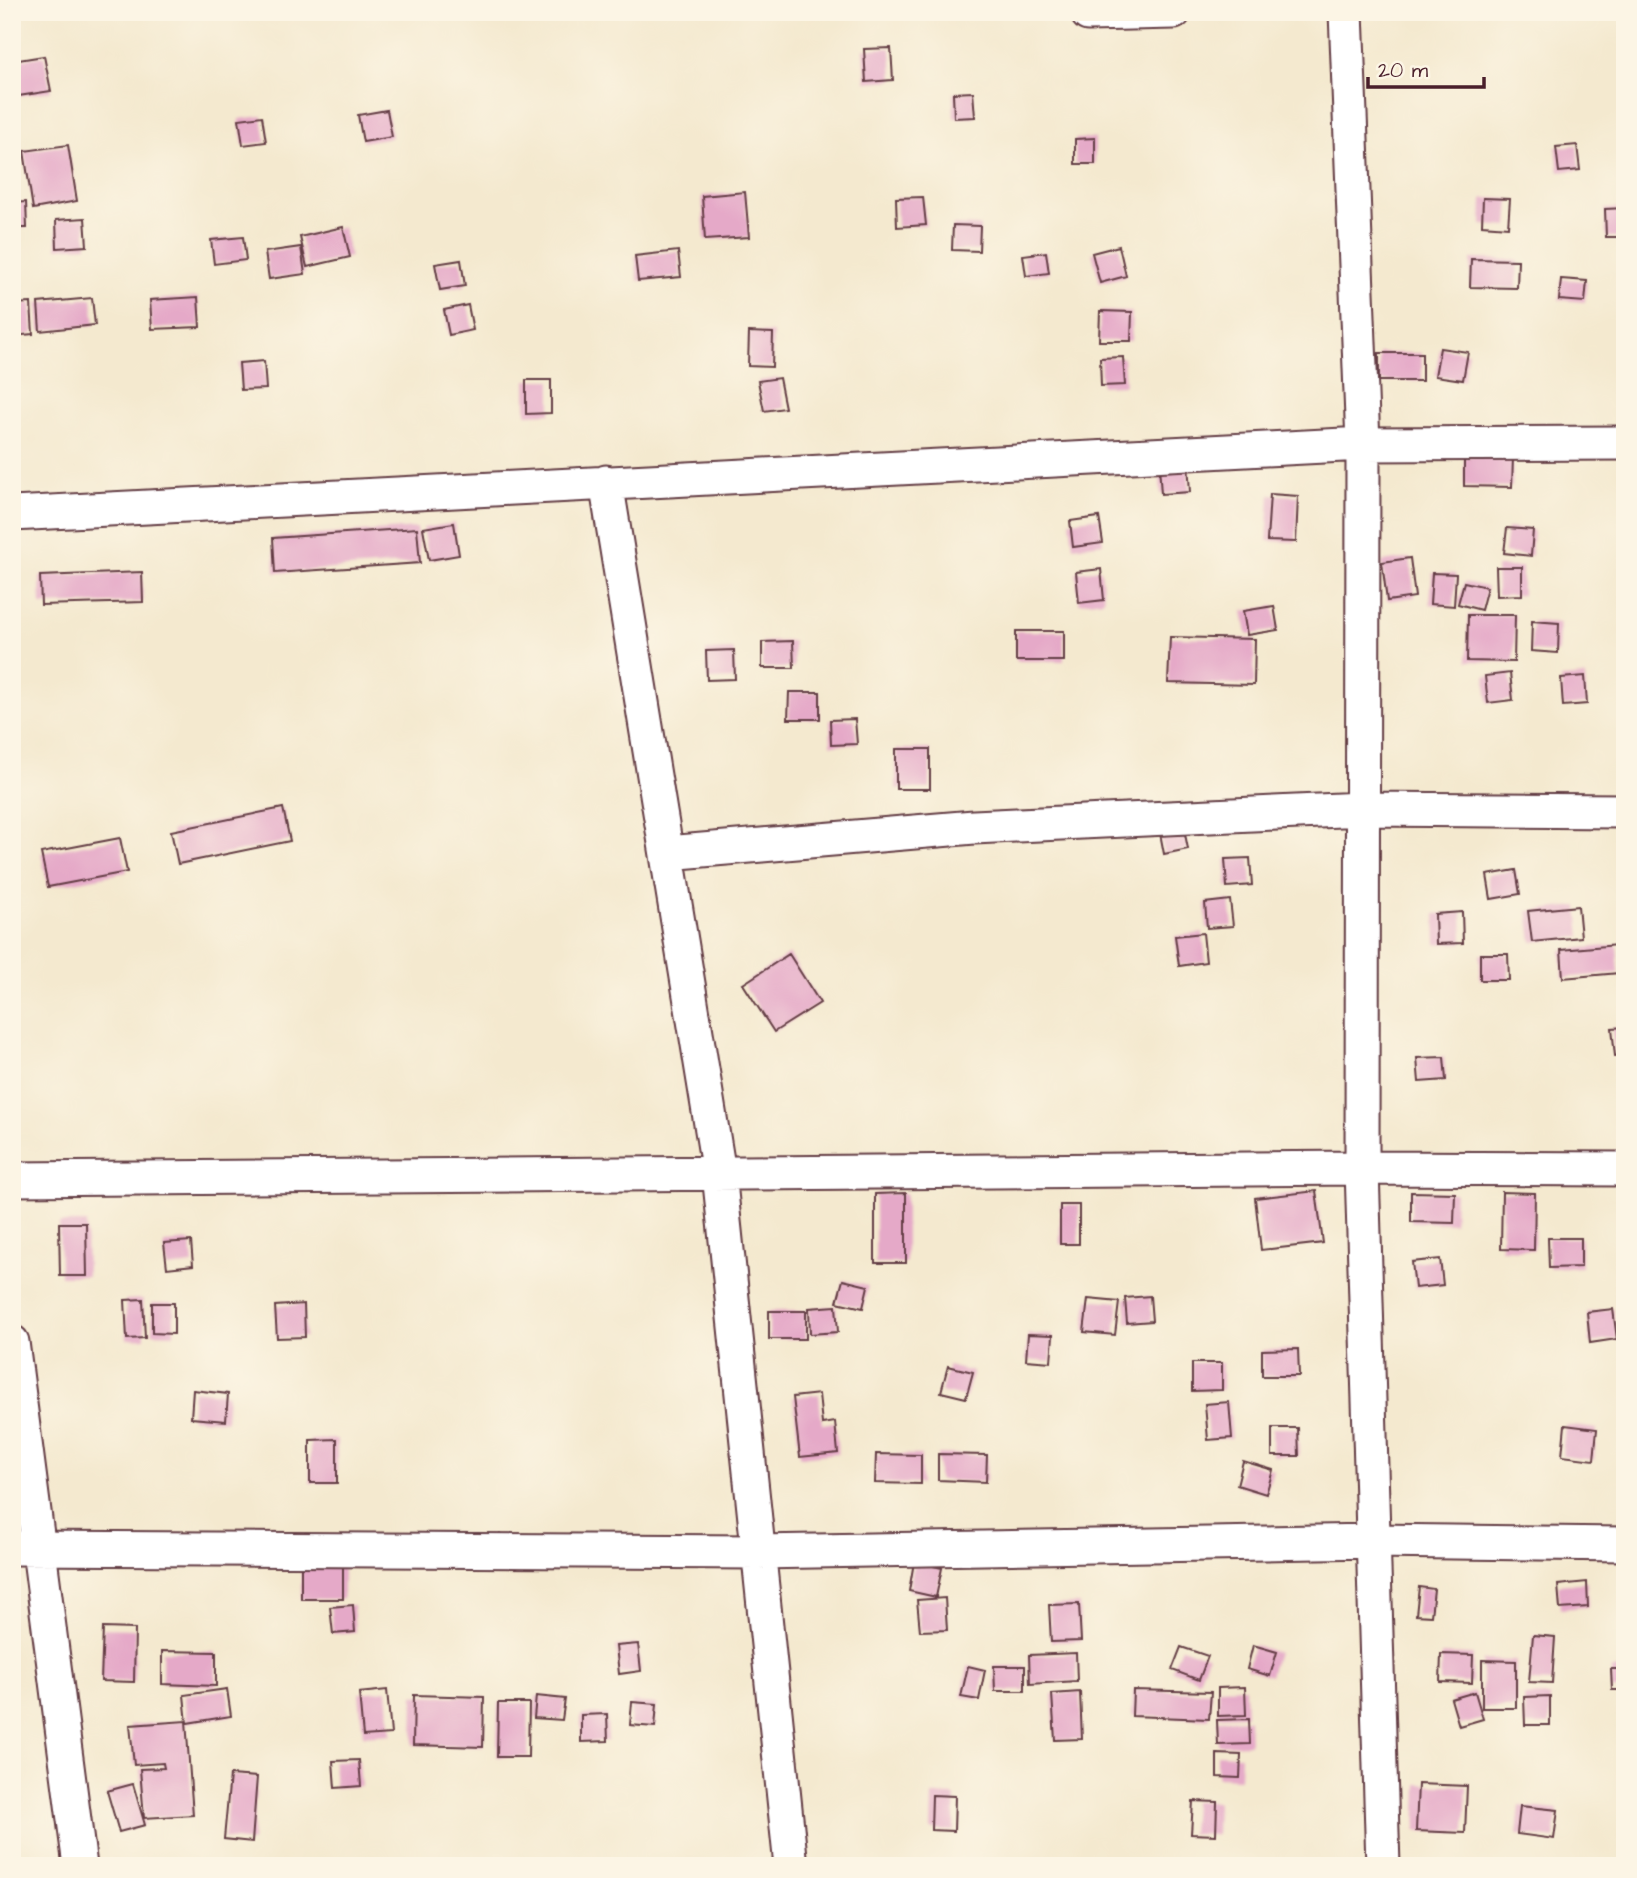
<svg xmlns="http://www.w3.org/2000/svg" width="1637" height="1878" font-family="'Architects Daughter',sans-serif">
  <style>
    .building { fill: #e5a9c8 }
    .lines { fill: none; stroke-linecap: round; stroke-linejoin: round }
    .minor-casing { stroke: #643d44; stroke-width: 37 }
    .minor { stroke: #fff; stroke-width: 33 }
  </style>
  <rect width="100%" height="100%" fill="#fcf5e5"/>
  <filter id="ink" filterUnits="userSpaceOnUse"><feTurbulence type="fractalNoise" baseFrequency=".0143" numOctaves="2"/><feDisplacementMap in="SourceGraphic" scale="14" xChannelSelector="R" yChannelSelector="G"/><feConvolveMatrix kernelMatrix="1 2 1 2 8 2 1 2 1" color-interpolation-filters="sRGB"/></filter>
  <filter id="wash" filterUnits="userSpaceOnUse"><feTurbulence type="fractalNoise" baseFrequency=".00686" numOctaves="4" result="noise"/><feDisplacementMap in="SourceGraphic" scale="28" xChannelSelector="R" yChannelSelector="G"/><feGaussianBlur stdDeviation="1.57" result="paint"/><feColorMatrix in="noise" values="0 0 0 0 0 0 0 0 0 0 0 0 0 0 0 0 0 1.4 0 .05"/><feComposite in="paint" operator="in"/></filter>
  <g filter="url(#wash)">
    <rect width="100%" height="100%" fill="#f4e9cf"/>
    <g id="blocks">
      <path class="building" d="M891 48 893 80 866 82 864 49Z
        M44 56 51 91 12 97V61Z
        M973 92 975 117 954 118 953 93Z
        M387 110 392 137 363 142 358 115Z
        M262 116 266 142 243 145 239 119Z
        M1095 138V164H1075V139Z
        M68 145 77 201 33 209 24 151Z
        M1577 145 1580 170 1559 172 1556 147Z
        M745 192 749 237 705 240 702 196Z
        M923 197 926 225 897 227 896 198Z
        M1483 198 1510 199 1508 227 1482 225Z
        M26 202 27 228H12V203Z
        M1625 208V237H1606L1605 209Z
        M85 218 87 246 57 248 56 220Z
        M953 225 980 226 979 251 952 250Z
        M343 227 350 257 307 267 300 237Z
        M243 237 246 260 214 264 211 240Z
        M1119 246 1126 276 1100 283 1092 253Z
        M301 247 305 274 269 279 265 252Z
        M678 251 681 277 638 281 635 256Z
        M1046 252 1049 273 1026 276 1023 255Z
        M1471 259 1518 260 1517 288 1470 287Z
        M461 260 465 286 440 290 435 264Z
        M1561 279 1587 281 1585 302 1559 300Z
        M198 297 200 327 152 329 150 300Z
        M92 298 95 325 40 331 38 303Z
        M31 303 33 334 12 336V304Z
        M468 305 473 330 449 335 444 310Z
        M1100 311 1132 312 1131 341H1099Z
        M749 332 773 333 772 367 748 366Z
        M1440 348 1468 352 1463 380 1435 376Z
        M1379 353H1422V381H1379Z
        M1123 357 1125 385 1101 386 1100 358Z
        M264 361 266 389 241 390 239 363Z
        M779 378 785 408 764 411 758 381Z
        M526 380H551V413L526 414Z
        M1464 456 1513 457 1512 487 1464 486Z
        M1188 463 1190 492 1161 494 1159 465Z
        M1270 494 1298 496 1296 542 1267 541Z
        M1099 517 1103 543 1073 547 1070 521Z
        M454 523 459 555 429 560 423 528Z
        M417 528 420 563 275 573 273 538Z
        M1507 528 1533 530 1531 556 1504 553Z
        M1410 558 1415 597 1387 601 1382 562Z
        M1496 567H1522V595L1497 596Z
        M1101 569 1104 600 1079 603 1076 572Z
        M142 572 143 602 41 605 40 576Z
        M1432 573 1456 574 1454 606 1430 604Z
        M1464 582 1487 587 1481 610 1458 604Z
        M1274 606 1278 630 1247 635 1243 611Z
        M1468 615H1515L1514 662 1467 661Z
        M1532 621 1559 623 1558 653 1531 651Z
        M1016 631H1064V661H1016Z
        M1170 637 1255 639 1254 685 1168 683Z
        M793 641 794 668H762V642Z
        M734 650 735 679 707 680 706 651Z
        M1510 673 1513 700 1488 703 1485 676Z
        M1585 676 1587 704 1563 706 1561 678Z
        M789 692H820V719H788Z
        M855 719 857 744 831 745 830 720Z
        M896 749H930V789H896Z
        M283 808 290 841 178 864 171 831Z
        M1183 824 1188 849 1164 854 1159 828Z
        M120 838 127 872 48 887 41 853Z
        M1250 858 1252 885 1227 887 1225 859Z
        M1516 870 1520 894 1491 899 1487 875Z
        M1230 900 1233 926 1207 928 1205 903Z
        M1578 906 1581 937 1532 942 1528 911Z
        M1462 912 1463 943 1436 944 1435 914Z
        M1203 933 1206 962 1179 966 1175 936Z
        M1617 945 1619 973 1563 978 1561 950Z
        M789 954 820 1003 774 1032 743 984Z
        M1480 954H1508L1509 980H1480Z
        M1625 1027V1055L1615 1056 1612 1028Z
        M1444 1057 1446 1080 1419 1082 1417 1058Z
        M1316 1191 1323 1243 1261 1250 1255 1198Z
        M1411 1192 1455 1193 1454 1223 1411 1222Z
        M1502 1192 1535 1193 1534 1250 1501 1249Z
        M906 1193V1263H875V1194Z
        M1060 1205H1079V1244H1060Z
        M59 1223H86L87 1276H60Z
        M1548 1238H1581V1267L1549 1268Z
        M191 1241 193 1265 167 1268 164 1243Z
        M1440 1259 1443 1285 1415 1288 1412 1262Z
        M843 1280 868 1286 863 1308 837 1302Z
        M1150 1296 1152 1321 1127 1323 1125 1298Z
        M143 1299 145 1338 127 1339 125 1300Z
        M1088 1299 1119 1302 1115 1335 1084 1332Z
        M152 1303H174V1334L152 1333Z
        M304 1304 305 1337 277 1338 275 1306Z
        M836 1306 838 1332 810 1334 809 1308Z
        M1613 1309 1617 1339 1590 1343 1587 1312Z
        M769 1311H806V1339H769Z
        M1028 1334 1053 1335 1051 1362 1026 1360Z
        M1298 1349 1299 1376H1262V1350Z
        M1192 1363H1222V1390L1192 1391Z
        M948 1366 973 1372 966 1398 941 1392Z
        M193 1390 228 1394 226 1421 191 1418Z
        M819 1394 822 1424 835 1422 838 1453 800 1457 793 1397Z
        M1229 1402 1232 1438 1208 1440 1205 1404Z
        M1565 1425 1597 1429 1594 1460 1562 1456Z
        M1272 1428H1298L1299 1456H1272Z
        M337 1439V1483H310V1440Z
        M876 1454 921 1455V1484L875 1483Z
        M938 1454 987 1455 986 1482 938 1480Z
        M1243 1461 1273 1470 1266 1494 1237 1485Z
        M301 1556H343V1599H301Z
        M914 1562 942 1568 936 1597 909 1591Z
        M1587 1582 1588 1607 1560 1609 1558 1585Z
        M1419 1587 1434 1589 1431 1616 1416 1615Z
        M945 1598 947 1630 920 1631 917 1600Z
        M1079 1604 1081 1641 1051 1642 1049 1605Z
        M353 1605 355 1632 333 1634 330 1607Z
        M103 1628 135 1629 134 1682 101 1681Z
        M1533 1635 1555 1637 1552 1683 1529 1682Z
        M638 1644 641 1671 619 1674 616 1646Z
        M1253 1645 1277 1652 1270 1676 1247 1669Z
        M1181 1647 1208 1656 1199 1680 1172 1670Z
        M162 1651 216 1652V1686L162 1684Z
        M1076 1653 1077 1681 1030 1684 1029 1655Z
        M1441 1654 1473 1655 1472 1683 1440 1682Z
        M1482 1660 1516 1661V1708H1482Z
        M968 1666 985 1670 979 1700 961 1697Z
        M994 1666H1025V1691H995Z
        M1611 1669H1625V1690H1612Z
        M1245 1687 1246 1715 1218 1716V1688Z
        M227 1689 231 1716 187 1723 184 1695Z
        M387 1690 391 1734 363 1736 359 1693Z
        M1133 1690 1211 1692 1209 1719 1132 1716Z
        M1080 1692 1082 1739 1055 1740 1052 1694Z
        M1475 1692 1483 1719 1459 1726 1451 1699Z
        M414 1695 484 1697 483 1747 413 1745Z
        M536 1696 565 1699 562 1720 534 1718Z
        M1550 1696V1725H1525L1524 1697Z
        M632 1702 657 1704 655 1727 630 1725Z
        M498 1703H529L528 1757H497Z
        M607 1714 608 1741 581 1742V1715Z
        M1249 1719 1250 1744 1218 1745 1217 1720Z
        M186 1721 193 1815 144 1818 140 1769 164 1768 163 1763 134 1765 130 1725Z
        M1217 1754 1241 1755 1240 1778 1217 1777Z
        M359 1760 361 1786 335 1788 333 1761Z
        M230 1775 257 1777 252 1842 224 1839Z
        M133 1784 145 1825 119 1832 107 1791Z
        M1418 1784 1467 1786 1465 1833 1416 1831Z
        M932 1795 955 1796 954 1831 931 1830Z
        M1193 1801 1217 1802 1216 1835 1191 1834Z
        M1520 1806 1558 1810 1554 1839 1517 1834Z"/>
    </g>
  </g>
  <g filter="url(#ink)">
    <use href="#blocks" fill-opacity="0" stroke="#643d44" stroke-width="2"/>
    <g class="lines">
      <g class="minor-casing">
        <path id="minor" d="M1346 12 1363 444 1362 1168 1383 1866
          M1088 14 1174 12
          M606 482 719 1173 791 1866
          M12 514 1363 444 1625 443
          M667 853 974 827 1362 809 1625 811
          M12 1179 1362 1168 1625 1169
          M12 1342 80 1866
          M12 1548 758 1552 1373 1541 1625 1544"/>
      </g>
      <use href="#minor" class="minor"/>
    </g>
  </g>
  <rect width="1637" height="1878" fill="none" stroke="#fcf5e5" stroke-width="42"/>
  <path d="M1368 77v10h116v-10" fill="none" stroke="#4a1f2b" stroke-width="3.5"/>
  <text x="1378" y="77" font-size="21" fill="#4a1f2b" stroke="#fcf5e5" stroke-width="5" paint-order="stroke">20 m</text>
</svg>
